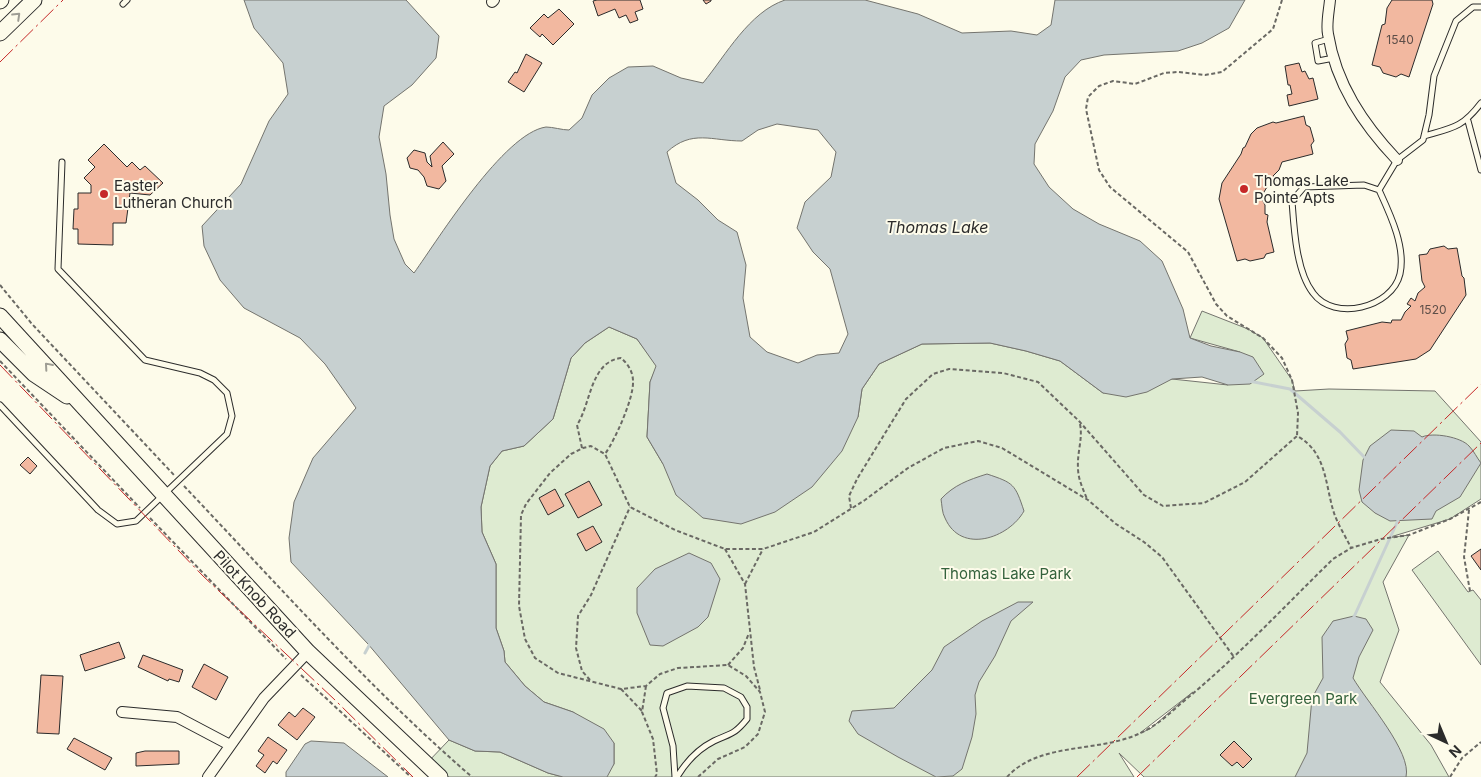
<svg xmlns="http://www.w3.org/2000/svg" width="1481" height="777" font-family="Inter,sans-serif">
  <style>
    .green { fill: #deebd1; stroke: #74746e; fill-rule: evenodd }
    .water { fill: #c7d0d0; stroke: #74746e; fill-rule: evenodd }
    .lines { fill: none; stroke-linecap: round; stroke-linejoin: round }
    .stream { stroke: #c7d0d0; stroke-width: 3 }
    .building { fill: #f2b8a0; stroke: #2b2b2b }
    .service-casing { stroke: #2b2b2b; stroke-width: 7 }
    .minor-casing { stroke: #2b2b2b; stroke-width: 12 }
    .secondary-casing { stroke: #2b2b2b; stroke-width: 17 }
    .path { stroke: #6a6964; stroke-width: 2; stroke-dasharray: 4 2.5; stroke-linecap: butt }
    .service { stroke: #fdfbea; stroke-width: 5 }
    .minor { stroke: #fdfbea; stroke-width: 10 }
    .secondary { stroke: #fdfbea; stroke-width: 15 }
    .power { stroke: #c62828; stroke-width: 1; stroke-dasharray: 18 4 2.5 4; stroke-linecap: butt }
    .oneway { stroke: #9e9d94 }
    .poi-dot { fill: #c62828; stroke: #fdfbea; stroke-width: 2 }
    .labels { text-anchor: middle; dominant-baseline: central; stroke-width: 4; stroke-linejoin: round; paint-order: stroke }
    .number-label { font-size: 12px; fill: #5d4e48 }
    .poi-label { font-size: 15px; fill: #2b2b2b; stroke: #fdfbea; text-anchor: start }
    .park-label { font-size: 15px; fill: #34623c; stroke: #fdfbea }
    .street-label { font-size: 15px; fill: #2b2b2b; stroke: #fdfbea }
    .water-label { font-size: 16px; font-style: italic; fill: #2b2b2b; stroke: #fdfbea }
  </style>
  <rect width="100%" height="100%" fill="#fdfbea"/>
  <path class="green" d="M1202 311 1248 329 1263 338 1292 380 1295 391 1329 389 1435 391 1481 442V499L1450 519 1387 538 1409 535 1383 582 1399 630 1380 682 1431 745 1449 777H1144L1119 753 1134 777H603L614 764V743L573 712 544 702 525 686 505 662 504 651 496 628V564L482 532 481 507 490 466 502 451 524 446 553 419 571 358 585 343 609 327 637 339 657 366 650 382 647 437 663 464 858 417 862 389 879 364 922 344 990 343 1026 351 1060 361 1103 393 1172 379 1228 385 1240 352 1190 338ZM1193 692 1150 729 1140 733Z
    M1438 551 1468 592 1473 590 1481 600V665L1412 570Z
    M449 740 475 751 500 752 548 773 563 777H441L426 764Z"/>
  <path class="water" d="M244 0H406L439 36 436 58 412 85 384 106 379 137 386 174 390 215 394 239 405 264 414 273C439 238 504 133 546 127 553 127 562 130 569 130L582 118 592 95 609 78 628 67 653 66 681 78 703 83C726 55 749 12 785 0H865L918 14 962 33 1011 31 1037 35 1051 25 1055 0H1245L1229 28 1202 43 1178 51 1104 55 1081 60 1065 77 1053 111 1035 144 1034 164 1049 187 1073 209 1099 224 1140 241 1162 261 1183 309 1190 338 1211 346 1240 352 1253 357 1264 374 1250 384 1228 385 1202 377 1172 379 1147 392 1126 397 1103 393 1060 361 1026 351 990 343 922 344 879 364 862 389 858 417 842 451 812 487 775 512 741 524 703 518 676 495 663 464 647 437 650 382 656 366 637 339 609 327 585 343 571 358 553 419 524 446 502 451 490 466 481 507 482 532 496 564V628L504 651 505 662 525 686 544 702 573 712 604 729 614 743V764L607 777H563L548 773 500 752 475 751 449 740 368 644 291 562 289 538 294 502 313 458 356 408 325 364 300 338 244 308 220 280 204 246 202 226 241 184 269 121 288 94 283 63 254 28ZM777 124 818 130 836 152 831 177 805 202 797 228 813 252 830 269 848 334 839 353 817 355 798 363 767 352 750 337 743 298 746 265 737 232 718 220 698 200 676 183 667 152C692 129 712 141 742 141L758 130Z
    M1391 430 1414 431 1422 437C1433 432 1461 437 1469 446 1474 451 1477 458 1481 463L1460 497 1436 511 1432 519 1390 521 1375 513 1362 502 1359 490 1363 460 1370 446Z
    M987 474C1014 483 1015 484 1024 511 1009 538 961 555 945 518 942 513 942 505 941 499 954 485 968 480 987 474Z
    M689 553 711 563 720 579 708 617 698 627 663 646 650 645 637 613V588L655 569Z
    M1018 602H1033L1011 621 995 656 979 682 975 695 976 714 972 737 962 769 953 776 936 777 898 757 858 734 849 721 852 711 894 708 932 670 944 647 982 621Z
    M1354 616 1366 619 1373 630 1359 657 1353 678C1367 702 1412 752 1406 777H1295L1307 753 1312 698 1323 678 1322 637 1333 621Z
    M311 741 344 743 388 777H286V772L305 744Z"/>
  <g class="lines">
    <path class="stream" d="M1249 381 1290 389 1340 432 1367 460
      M1353 619 1400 516
      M365 653 371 642"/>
  </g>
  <path class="building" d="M597 0H640L643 9 635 12 638 20 630 23 626 15 619 18 615 9 598 16 593 1Z
    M703 0H711V1L706 4Z
    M1392 0H1432L1433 4 1409 77 1401 74 1396 77 1383 73 1380 67 1372 65 1382 25 1385 24 1387 8Z
    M559 9 574 24 553 45 542 34 540 37 530 28 544 14 548 18Z
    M526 54 542 63 524 92 508 82 515 72 517 73Z
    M1299 63 1302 72 1305 71 1309 79 1313 78 1318 99 1289 106 1287 95 1292 94 1290 85H1288L1285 66Z
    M1304 116 1306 125 1310 127 1314 141 1311 145 1313 154 1282 162 1279 170 1273 176 1277 179 1274 185 1270 182 1261 197 1265 205V214L1268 215 1267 222 1274 252 1266 254 1264 258 1250 261 1245 259 1237 261 1219 199 1222 183 1241 154 1243 148 1245 147 1251 134 1257 128 1273 122 1276 123Z
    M443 142 454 154 442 166 446 181 439 189 427 186 424 177 418 170 410 168 407 158 414 150 425 153 427 162 432 167 430 156Z
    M104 144 127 167 132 162 140 170 145 166 163 183 150 195 130 193 126 223H113V245L78 244V229H73L74 209H78V193H91V185L84 178 95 167 88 160Z
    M1444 246 1448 249 1457 248 1462 276 1464 278 1466 295 1430 350 1416 359 1353 369 1351 360 1347 358 1345 344 1348 339 1346 331 1382 322 1391 323 1392 320H1401L1405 312 1411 306 1407 304 1411 298 1415 301 1418 293 1425 287 1422 281 1419 255 1427 254 1430 249Z
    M28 457 37 466 30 474 20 465Z
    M589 481 602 505 578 518 565 494Z
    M555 489 564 506 548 515 539 498Z
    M593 526 602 542 586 551 577 534Z
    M1481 549V570L1471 556Z
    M119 642 125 658 85 671 80 655Z
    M143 655 183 670 179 682 169 679 168 681 138 667Z
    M204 664 228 677 216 700 192 687Z
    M41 675 63 676 59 734 37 733Z
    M303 708 315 717 297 740 278 725 289 712 295 717Z
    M268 737 287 750 277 764 273 761 265 773 256 766 264 755 258 751Z
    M74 738 112 758 105 770 67 749Z
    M1234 741 1252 759 1243 768 1237 762 1232 766 1220 755Z
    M145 751H179V764L136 766V753Z"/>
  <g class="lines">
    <g class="service-casing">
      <path id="service" d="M123 4 127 0
        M1329 39 1315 43 1318 61 1334 58
        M1468 121 1481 170
        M1424 136C1452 128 1462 128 1481 103
        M1364 185 1379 190C1390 214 1406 247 1400 274 1392 308 1334 322 1313 293 1296 271 1294 228 1292 201L1304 187Z
        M1379 190 1397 160 1423 140 1429 115 1434 76 1456 21 1473 7H1481
        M0 405 98 510 117 524 136 521 227 434 232 416 227 393 214 380 200 373 145 360 58 269 62 162
        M675 777 673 746 663 708 667 693 687 686 724 688 741 697 747 707V719C734 735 731 733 714 741 698 749 686 762 677 777"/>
    </g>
    <g class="minor-casing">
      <path id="minor" d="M1330 0C1329 11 1326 24 1328 34 1336 84 1363 124 1397 160
        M492 2 494 0
        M122 712 177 717 230 745
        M208 777 264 698 308 652"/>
    </g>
    <g class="secondary-casing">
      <path id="secondary" d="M0 1 1 0
        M0 33 34 0
        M0 316 308 652 440 777
        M0 340 34 374 67 396"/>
    </g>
    <path class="path" d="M1282 0 1273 29 1222 72 1205 75 1178 72 1164 73 1135 84 1113 81 1099 86 1088 97 1086 109 1099 170 1110 187 1188 252 1216 304 1227 316 1263 338 1282 358 1292 380 1298 413 1297 436
      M0 285 32 324 174 475
      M0 361 140 508
      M1080 424C1083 439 1077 452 1078 468 1078 479 1083 489 1087 499
      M582 448 577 425C591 404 590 362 621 358 628 364 633 372 633 381 634 398 615 440 605 454
      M184 486C278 585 369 688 472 777
      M851 508 849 496 857 479 906 399 933 374 949 369 1003 373 1038 382 1079 421 1144 495 1163 506 1204 503 1245 482 1297 436C1327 452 1325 485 1334 513 1338 525 1346 537 1351 548
      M1469 510 1464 557 1470 591
      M150 518 286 659
      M725 549 745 584 754 667 760 690
      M745 584 763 549
      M728 665 743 648 749 633
      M301 675 411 777
      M590 680 582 671 576 648 578 616 591 595 630 507
      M646 686 642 712 653 739 657 774 655 777
      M621 689 642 711
      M698 777 718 759 745 747 758 734 765 712 760 692 746 676 728 665 678 668 660 674 646 686 621 689 558 673 535 658 525 639 519 606 521 515 526 504 550 473 571 454 583 448 591 446 605 454 630 507 675 530 725 549H763L814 532 865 500 908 468 944 448 978 441 1002 448 1088 500 1116 524 1144 542 1162 557 1234 657
      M1007 777C1042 739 1105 755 1148 729 1163 721 1176 707 1190 696 1240 654 1286 605 1333 559L1351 548 1381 539 1409 535 1450 519 1481 502
      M1450 777 1462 758 1481 742"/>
    <use href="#service" class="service"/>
    <use href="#minor" class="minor"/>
    <use href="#secondary" class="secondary"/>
    <path class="power" d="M0 62 63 0
      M0 365 203 576 335 700 413 777
      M1077 777 1481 384
      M1137 777 1481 443"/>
  </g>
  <defs><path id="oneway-chevron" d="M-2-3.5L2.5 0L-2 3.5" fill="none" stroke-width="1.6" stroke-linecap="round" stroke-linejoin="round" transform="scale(1.25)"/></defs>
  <g class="oneway">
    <use href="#oneway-chevron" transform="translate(17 16) rotate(-44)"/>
    <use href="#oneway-chevron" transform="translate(48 366) rotate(-131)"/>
  </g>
  <g class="poi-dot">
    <circle cx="1244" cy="189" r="5"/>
    <circle cx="104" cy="194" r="5"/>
  </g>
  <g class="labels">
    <g class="number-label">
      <text x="1400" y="39">1540</text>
      <text x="1433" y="309">1520</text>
    </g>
    <g class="poi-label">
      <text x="1254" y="180">Thomas Lake<tspan x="1254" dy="17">Pointe Apts</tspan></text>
      <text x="114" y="185">Easter<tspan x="114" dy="17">Lutheran Church</tspan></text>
    </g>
    <g class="park-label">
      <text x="1006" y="573">Thomas Lake Park</text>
      <text x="1303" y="698">Evergreen Park</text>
    </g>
    <g class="street-label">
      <text transform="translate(255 594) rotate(47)">Pilot Knob Road</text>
    </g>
    <g class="water-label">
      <text x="937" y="227">Thomas Lake</text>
    </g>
  </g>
  <g transform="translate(1446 742) rotate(136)" stroke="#fdfbea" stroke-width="4" paint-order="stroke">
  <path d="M0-4L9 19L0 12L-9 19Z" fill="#2b2b2b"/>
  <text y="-8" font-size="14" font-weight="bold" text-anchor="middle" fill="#2b2b2b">N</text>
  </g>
</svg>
